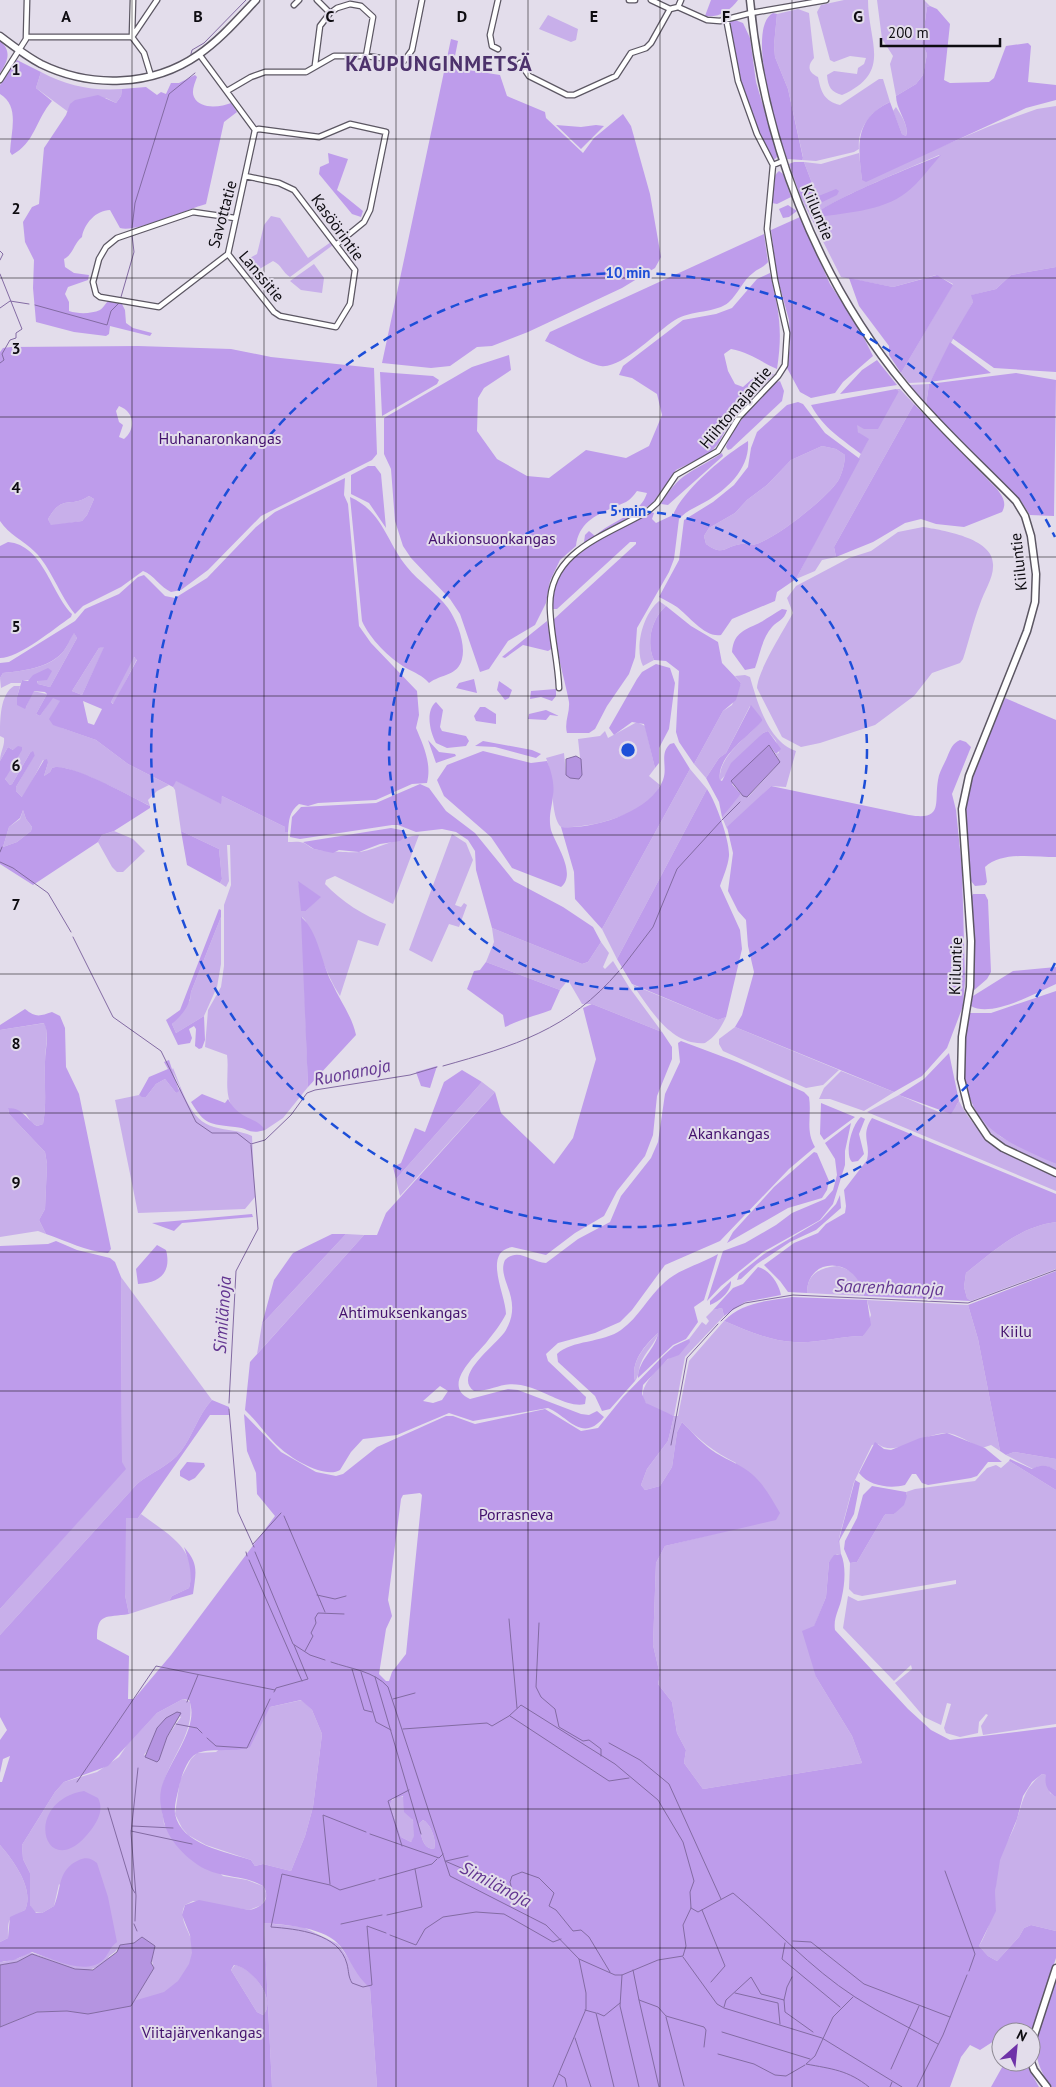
<svg xmlns="http://www.w3.org/2000/svg" width="1056" height="2087" font-family="'PT Sans',sans-serif">
  <style>
    .green { fill: #c8afea; fill-rule: evenodd }
    .forest { fill: #be9ceb; fill-rule: evenodd }
    .water { fill: #b594e1; stroke: #836ba3 }
    .lines { fill: none; stroke-linecap: round; stroke-linejoin: round }
    .stream { stroke: #836ba3; stroke-width: 1 }
    .street-casing { stroke: #5c5763; stroke-width: 7 }
    .secondary-casing { stroke: #5c5763; stroke-width: 9 }
    .street { stroke: #fff; stroke-width: 4.5 }
    .secondary { stroke: #fff; stroke-width: 6 }
    .grid { fill: none; stroke: #0e0c11; stroke-width: 1; stroke-opacity: 0.55 }
    .ring { fill: none; stroke: #1d4ed8; stroke-width: 2.5; stroke-dasharray: 9 6 }
    .labels { text-anchor: middle; dominant-baseline: central; stroke-width: 4; stroke-linejoin: round; paint-order: stroke }
    .street-label { font-size: 16px; fill: #0e0c11; stroke: #e3ddeb }
    .park-label { font-size: 16px; fill: #44126e; stroke: #e3ddeb }
    .water-label { font-size: 18px; font-style: italic; fill: #633691; stroke: #e3ddeb }
    .district-label { font-size: 21px; font-weight: bold; letter-spacing: 1px; fill: #4d326c; stroke: #e3ddeb }
    .grid-label { font-size: 16px; text-anchor: middle; font-weight: bold; fill: #0e0c11; stroke: #e3ddeb; stroke-width: 4; stroke-linejoin: round; paint-order: stroke }
    .centre { fill: #1d4ed8; stroke: #e3ddeb; stroke-width: 2.5 }
    .ring-label { font-size: 15px; text-anchor: middle; font-weight: bold; fill: #1d4ed8; stroke: #e3ddeb; stroke-width: 4; stroke-linejoin: round; paint-order: stroke }
  </style>
  <rect width="100%" height="100%" fill="#e3ddeb"/>
  <path class="green" d="M868 0C868 42 893 72 842 95 831 92 828 87 827 75L834 71 857 74 858 68 864 64 866 58 850 56 834 62 830 60 817 12 821 5 844 0Z
    M877 0H924L930 6 927 7 922 42 927 54 923 75 916 84 896 96 890 64 893 56 882 39Z
    M798 9 809 13 814 58C807 66 808 72 818 77 821 92 824 101 840 105L879 79H883L890 102C872 110 857 128 859 149L854 152 816 161 802 160 803 157 788 89 775 57 774 45 777 14Z
    M548 15 578 29 576 40 571 42 539 29Z
    M41 72C67 86 92 91 122 89L121 96 116 103 106 98 67 111 36 88Z
    M1056 106V267L1011 275 996 289 972 295 973 302 930 382 909 383 901 373 953 284 936 275 893 287 841 277 801 198 809 196 815 191 804 162 821 164 859 153 862 180 990 126 1037 109ZM939 155 940 156 812 218C821 203 917 165 939 155Z
    M896 107C901 115 909 126 906 136L902 134 893 111Z
    M271 216 280 218 308 258 331 242 333 245 290 277C282 272 282 265 273 261L251 274 243 262 257 254 264 225Z
    M314 264 324 278 322 293 301 290 290 281Z
    M929 384 926 405 909 385Z
    M896 389H900L914 404 834 547 836 557 822 560 815 571 796 579 868 440 858 432 856 428 857 424 861 426 899 391Z
    M822 446 836 449 845 455C845 463 842 474 838 481 826 499 773 541 753 545 749 545 745 543 741 544 725 546 724 557 706 544L704 536 709 528 735 513 747 500 767 485 791 460Z
    M89 496 94 499 87 515 82 521 51 526 48 519C63 493 70 509 89 496Z
    M923 527C942 530 993 538 993 564 994 578 984 591 980 604 973 622 969 641 963 659L960 663 932 673 914 696 875 725 820 743 801 747 782 737 757 688C758 670 784 630 793 613L787 598 796 586 849 558 871 551 898 532Z
    M659 601 666 606C651 619 646 643 654 660L643 666C634 648 643 614 659 601Z
    M74 632 77 638 50 687 38 684 37 680H22L21 683H11L1 688 0 678 3 673C22 671 49 668 62 653 67 648 70 639 74 632Z
    M105 646 82 695 72 691 99 648Z
    M133 657 137 659 114 704 111 702Z
    M745 675 750 677C757 701 768 742 796 751L786 787 771 786 727 829 722 817 723 814 741 794 748 797 780 762 776 754 779 753 776 741 768 731 763 733 720 781C717 756 748 737 763 720L750 706 726 753 719 758 706 778 694 764 723 711 732 705 741 683 735 676Z
    M14 686H20L17 697 26 707 33 691 47 694 36 714 40 716 53 697 61 701 50 719 62 728 96 740 128 764 169 785 157 791 148 800 150 806C134 798 65 761 52 768L50 772 44 776 48 763 43 760 23 798 16 791V787L35 754 30 753 12 784 10 785 5 779 13 750 8 747 0 761C0 752 5 746 4 738L0 736C0 720 0 694 14 686Z
    M637 722 645 726 655 768 649 776 660 785C651 814 588 829 561 827 550 817 554 776 546 758L564 753 566 775 576 779 582 775 578 739 600 736 605 731 608 738Z
    M690 769 707 789 617 959 602 929Z
    M175 780 220 803 222 796 285 827V832H288V842C293 842 299 841 304 843 307 844 310 848 314 849 321 851 352 853 360 852 378 849 401 836 419 835L393 904 335 876 326 880 325 884C341 901 364 916 386 924L378 946 358 940 340 996C325 973 318 945 305 920L302 917 308 1087 283 1118 265 1130C259 1122 250 1121 242 1116 220 1103 230 1075 227 1055L205 1047 208 1010 221 987 224 966V905L231 885 230 845H227L229 881 226 887 220 883 222 879 219 849 181 831 175 790 173 787ZM298 882 320 897 306 911Z
    M23 810 26 819 32 827 31 831 17 842 3 847 9 827 20 819Z
    M114 831 133 839 145 851 123 872H117L112 867 98 842 102 835Z
    M452 834 466 843 473 860 455 905 461 907 464 903 467 905 459 927 449 924 432 962 409 950Z
    M221 917V964L217 987 204 1016 176 1033 172 1024 190 1000 191 992Z
    M492 928 582 964 588 962 601 942 609 953 603 967 605 969 613 961 629 987 662 1032 592 1004H582L568 980 560 990 486 962 494 942Z
    M633 985 718 1020 726 1017C721 1028 715 1037 705 1043 671 1046 650 1009 633 985Z
    M45 1023C49 1036 45 1048 45 1062 44 1083 47 1103 43 1124L37 1126 31 1122 26 1114 8 1108 9 1114 45 1152 47 1164 45 1209 39 1220 46 1234 38 1231 0 1237V1030Z
    M735 1027 839 1070 823 1085 806 1088 723 1051 719 1044V1039Z
    M173 1068C182 1089 190 1121 214 1127 228 1131 239 1130 252 1136L255 1197 245 1209 138 1213 115 1100 139 1095 146 1097 156 1084 165 1079 176 1093 180 1087 172 1070Z
    M841 1071 894 1092 864 1111 830 1099H819L824 1088Z
    M482 1082 495 1092 400 1196 396 1179Z
    M899 1095 939 1112 956 1106 959 1101C979 1141 1015 1160 1056 1177V1191L867 1112Z
    M976 1115 1001 1137 1056 1164V1169C1025 1161 993 1142 976 1115Z
    M1056 1222V1269L971 1301 967 1298 964 1287 966 1273C995 1250 1019 1227 1056 1222Z
    M346 1234 364 1235 257 1354 262 1324Z
    M837 1266C854 1270 861 1279 864 1296L807 1293C807 1274 819 1268 837 1266Z
    M121 1277 212 1400C198 1415 193 1435 181 1451 170 1466 151 1472 137 1484L0 1635V1609L125 1469 122 1463Z
    M867 1300 968 1305 978 1339 1000 1451 991 1445 982 1448C972 1444 956 1433 946 1433 924 1433 895 1458 878 1444L872 1445 854 1482 839 1538 841 1554H837L829 1562 826 1597 814 1627 816 1677 852 1736 862 1763 703 1789 684 1763 686 1750 677 1733 672 1702 658 1684 660 1675 653 1645 656 1563 665 1546 730 1530 736 1463C714 1452 699 1440 682 1422L677 1432 672 1467 660 1486 645 1490 641 1485 647 1469 668 1441 674 1416C666 1413 652 1409 646 1403 630 1386 677 1352 689 1342V1339L702 1322 706 1325 709 1321 706 1317 713 1310 722 1308 724 1316 685 1357 674 1416H678L689 1361 724 1321C746 1330 769 1341 794 1342 815 1344 840 1336 863 1336L871 1315Z
    M659 1332C655 1344 645 1352 641 1363 638 1370 639 1377 635 1381 630 1361 646 1345 659 1332Z
    M1014 1452 1056 1459V1470C1048 1466 1040 1464 1033 1469L1006 1455Z
    M1009 1461 1056 1490V1724L983 1735 981 1726 988 1715 986 1714 979 1722 978 1733 960 1737 946 1733 944 1728 951 1704 947 1703 941 1725 924 1717 895 1683 912 1669 911 1665 894 1681 843 1628 848 1596 858 1601 956 1584V1580L862 1596 854 1594 849 1589 850 1563 857 1562 884 1516 886 1514H894L907 1496 906 1492 915 1489 975 1481 987 1468 996 1465 1001 1468Z
    M141 1514C167 1534 200 1549 189 1588L172 1596 169 1601 129 1614 125 1595V1522L126 1518H138Z
    M183 1699 190 1702C195 1735 168 1759 162 1789 159 1799 163 1813 164 1824L223 1876 247 1880 263 1886 267 1895 262 1905 249 1910 193 1901 185 1905C177 1919 191 1932 193 1946 195 1968 173 1993 153 1999 147 2001 140 2001 134 2002L135 1996 154 1968C149 1955 156 1950 142 1937L134 1943 120 1945C114 1955 114 1951 108 1958 86 1984 58 1960 32 1954L17 1962 0 1965V1958L3 1962 19 1958 29 1952 53 1959 110 1950 114 1944 59 1884 54 1906 42 1913 33 1912 30 1905V1873L23 1859 22 1845 55 1792 64 1782 97 1772 119 1757 127 1745 157 1713ZM175 1713 181 1717 167 1737 159 1760 156 1761 144 1755 150 1747 157 1729Z
    M302 1700 312 1710 322 1734 313 1807 305 1836 291 1871 263 1864 255 1866 251 1860 206 1845 188 1835 182 1828 175 1814 180 1780 191 1759 197 1753 216 1752 270 1707Z
    M1042 1774 1046 1775 1050 1793 1056 1797V1931L1031 1925 1024 1928 1019 1937 997 1961 988 1956 979 1946C997 1916 993 1894 999 1861 1003 1846 1013 1834 1017 1819 1024 1798 1024 1789 1042 1774Z
    M398 1796 404 1797C407 1810 422 1830 411 1842L401 1837 390 1805 391 1801Z
    M423 1820C431 1824 437 1841 434 1849 422 1849 421 1834 419 1824Z
    M0 1845C13 1860 35 1889 25 1910 8 1919 8 1917 8 1938L0 1942Z
    M264 1923 303 1927 338 1944 370 1988 377 2087H272Z
    M235 1965C251 1967 278 2000 263 2015L257 2012 231 1970Z"/>
  <path class="forest" d="M711 0H738C730 11 718 18 705 16Z
    M930 6 937 9 950 24 944 80 950 83 989 82 994 78 1006 46 1028 43 1031 46 1028 82 1056 85V100L1026 108 866 182 862 180C858 146 854 119 890 102L902 134 906 136C910 124 896 110 896 96L916 84 923 75 927 54 922 43 927 7Z
    M773 13 777 14 774 45 775 57 788 89 803 158 802 160 787 159C778 134 745 28 773 13Z
    M735 20 743 23 750 38 756 82 778 156 774 160C751 138 735 56 729 24L730 21Z
    M451 39 458 41 454 61 462 69 500 75 507 96 545 112 546 118 583 153 594 138 623 114 631 126 650 194 661 257 655 268 622 288 528 332 492 346 477 347 450 366 431 368 382 363Z
    M0 41C12 51 8 61 0 73Z
    M17 60 41 72 36 88 52 101C36 119 35 143 12 155L10 152C11 131 20 106 0 94V85Z
    M195 75 197 77C195 83 191 91 194 97 200 110 221 107 231 103L237 112 224 122 206 204C185 210 136 233 120 228L110 210C96 210 84 224 82 237 74 243 73 255 64 259L65 267 74 273 89 275 88 280 68 287 65 294 69 302V311C78 314 91 314 100 310 103 308 105 304 108 301L122 304 125 310 126 323 133 328 152 333 150 336 110 326 109 334 106 336 74 332 36 322 33 288 34 260 25 242 23 222 32 207 39 204 44 148 66 115 70 104 75 100 98 95 116 103 121 96 122 89 146 87 157 95 161 92 166 94 171 83H179Z
    M596 125 604 126 581 149 556 125 581 127Z
    M328 153 348 159 337 190 363 211 361 217 352 214 319 174 320 167 329 163Z
    M941 155C930 167 920 182 907 192 882 212 842 213 811 218 823 202 917 165 941 155Z
    M794 162H804L815 191 809 196 801 198 789 164Z
    M779 171 783 174 791 197 777 204 772 203C772 192 770 178 779 171Z
    M836 189 839 191 837 195 812 207 810 204 811 199Z
    M788 205 797 211 789 217 783 218 779 209Z
    M800 217 830 284 859 328 873 356 843 382 835 393 811 398 800 392 787 368 790 346 789 320 777 277 771 230Z
    M764 234 768 262C763 268 759 268 753 273 743 280 738 294 729 302 717 313 691 310 675 320 657 331 622 369 601 366 588 364 559 347 545 341L550 332Z
    M1056 267V372L994 368 952 338 973 302 971 295 996 289 1011 275Z
    M770 273C779 310 783 330 777 369 761 362 749 352 731 349L724 354 728 371 735 384 743 387 759 373 774 374 733 417 718 444 709 454 676 470 652 504 587 543 584 542 585 535 589 531 595 536C611 520 640 516 647 493L637 491C634 495 630 500 626 502 604 512 579 518 576 546L560 560 550 581 546 603 535 625 508 641 489 669 480 672 460 614 450 599 411 558 403 546 395 521 391 469 384 454V418L472 367 509 355 511 370 484 388 478 398 477 431 497 459 527 476 549 478 586 450 626 458 649 446 662 415 657 394 632 378 619 375 623 366 683 320 716 314 732 308 757 279Z
    M937 275 953 285 901 373 889 355V346L859 306 849 278 893 287Z
    M950 342 991 373 930 382Z
    M138 346 231 349 271 357 374 368 377 454 372 460 261 516 208 570 181 590 171 592C160 587 154 575 143 571L121 587 83 606 75 614C60 596 50 566 35 552 23 540 9 535 0 521V352L3 348 11 347ZM119 406C135 412 136 429 124 439L119 437 123 425 119 422 116 411ZM89 496 94 499 87 515 82 521 51 525 48 519C63 493 70 509 89 496Z
    M877 360 897 385 840 394 862 370Z
    M380 372 433 376 439 380 437 384 382 416Z
    M1016 373 1056 380 1054 516 1030 515 1021 501 926 405 929 384Z
    M780 381 784 391 782 401 731 449 728 450 726 447C729 433 766 384 780 381Z
    M896 389 899 391 878 429H864L857 425 858 432 869 439 861 454C842 439 823 428 811 405Z
    M798 402 803 404 825 433 860 459 796 579 777 592 775 601 732 619 721 635C705 638 689 616 677 607 671 603 665 600 659 597L679 560 684 520 713 502 734 485 748 467 751 448 757 432 787 405ZM822 446 836 449 845 455C845 463 842 474 838 481 826 499 773 541 753 545 749 545 745 543 741 544 725 546 724 557 706 544L704 536 709 528 735 513 747 500 767 485 791 460Z
    M914 404 997 489C1003 497 1007 503 1002 512L964 527 936 524 921 519 905 523 873 542 836 557 834 547Z
    M748 441C750 468 728 489 705 502 696 507 686 511 679 519L674 559 669 572 637 628 635 657 629 674 607 706 595 729 589 733H567C564 722 570 713 569 702 564 675 554 647 554 619L636 544V542H630L557 609H553C542 560 618 531 651 512L654 513 652 519 656 523 673 515C683 490 725 455 748 441Z
    M722 453 723 456 668 505 661 504C679 472 694 472 722 453Z
    M368 466H375L381 474 386 528 369 503 351 494V475Z
    M345 478 344 495 348 504 359 626 371 643 417 691 419 715 416 728C423 745 432 763 427 783L412 784 376 800 318 803 308 806 299 804C289 812 289 820 288 832H285V827L222 796 221 804 176 781 173 787 128 764 96 740 53 725 49 719 60 701 53 698 40 716 36 714 47 694 45 692 34 691 25 709 17 705V697L22 680 28 681 33 675 48 668 52 671 47 680 37 681 38 684 50 687 77 638 74 633C70 639 67 648 62 653 48 668 22 671 3 673L0 678V663L9 662 75 621 85 609 119 594 138 577 144 575 165 596 175 598 207 578 256 527 275 512ZM104 647 82 695 72 691 99 648ZM134 657 137 660 113 704 111 702ZM83 701 102 709 94 725 88 723Z
    M350 497C383 512 386 541 407 567 419 582 437 593 448 608 457 621 466 644 462 659 458 676 441 674 429 683 422 675 415 673 406 668 389 658 370 639 362 621Z
    M8 542C43 545 51 593 72 614L71 617C55 628 19 658 0 658V546Z
    M666 606 691 626 718 642 722 663 741 683 736 700 723 711 694 764 679 742 676 732 679 671 666 661 654 660C646 643 651 619 666 606Z
    M782 609 787 610C784 621 778 620 772 627 762 638 760 655 755 668L745 670 732 652C734 631 746 630 761 622 768 618 775 613 782 609Z
    M547 621 553 648 548 651 523 645 505 658 502 657Z
    M656 664 670 668 675 683 669 729 659 748V763L655 768 644 724 632 722 614 735 609 728 637 679 642 672Z
    M474 679 477 693 456 688 459 683Z
    M499 681 512 690 509 698 505 700 497 690Z
    M556 689V696L552 701 541 697 530 699 531 691Z
    M1005 698 1056 720V857C1034 857 1002 851 985 867L987 882 985 885 975 886 971 881 965 805 981 751Z
    M436 702 443 710 440 727 442 731 466 736 469 741 466 746 447 748 436 743C430 732 425 711 436 702Z
    M751 705 763 720C749 737 716 756 720 780L722 781 731 763 763 733 768 731 781 749 776 754 769 745 732 784 741 794 722 817 719 802 706 778 719 758 726 753Z
    M480 707H485L496 714V724L476 721 474 716Z
    M546 710 559 716 550 715 546 720 528 719 529 714Z
    M428 740 439 752 455 754 456 756 436 763Z
    M960 740 966 742 971 747 952 794 956 810 962 869 965 980 963 1006 947 1048 922 1076 894 1092 735 1027 742 1015 754 972 748 946 746 920 738 911 728 891 733 853 727 827 771 786 909 815C944 821 934 803 938 780 939 772 945 763 948 755 951 748 953 743 960 740Z
    M483 741 532 750 541 754 536 758 495 747 475 746Z
    M674 743 690 769 602 929 575 899 574 872 561 827C592 830 651 812 663 780 668 767 659 754 670 744Z
    M18 746 22 747V750L5 779 10 785 12 784 30 753 33 751 35 755 16 787V791L22 797 44 760 47 759 48 763 44 776 50 772 52 768C66 760 134 798 150 806V808L114 831 102 835 98 842 33 885 0 864V761L8 747 13 750ZM23 810 26 819 32 827 31 831 17 842 3 847 9 827 20 818Z
    M483 751 531 763 547 761C551 770 555 785 553 795 552 808 548 816 551 830 556 845 577 874 561 887L512 868 491 837 444 796 437 780 447 765Z
    M420 784 429 788 446 811 475 833 514 881 563 907 593 927 601 942 588 962 582 964 492 928 476 870 475 851 468 840 456 832 442 829 416 832 398 825H392L300 839 290 837 292 817 301 807 376 803Z
    M707 789C716 802 730 841 729 856 728 866 723 877 720 886L740 930 742 949 726 1017 718 1020 632 984 617 959Z
    M391 828 401 830 407 835 400 841 380 844 359 852 339 850 333 853 314 849 303 842Z
    M181 831 219 849 222 879 220 883 187 865Z
    M298 881 321 897 306 911H301Z
    M973 894H985L988 900 991 972 987 979 972 992 971 898Z
    M219 909 221 910V917L191 992C190 1006 182 1015 172 1024L176 1033 204 1016 205 1040 202 1048 199 1049 195 1046 196 1029 194 1026 189 1029 192 1038 190 1043 178 1045 166 1020 180 1010Z
    M301 917C318 930 322 965 332 983 340 1001 352 1016 356 1035L308 1087Z
    M486 962 560 990 551 1010C535 1016 521 1019 505 1027L503 1015 467 989 474 971 480 970Z
    M1056 967V984C1036 993 991 1018 971 1006L973 996 1013 971Z
    M1056 991V1164C1003 1140 968 1129 963 1064 962 1048 967 1029 969 1013H991Z
    M592 1004 662 1032 672 1047V1059L657 1096 653 1135 645 1156 617 1191 604 1216 575 1233 546 1255 512 1247C482 1252 506 1295 506 1314 501 1324 493 1334 486 1343 475 1356 441 1386 470 1399L508 1389 518 1390 581 1414 589 1415 597 1411 604 1417C582 1444 568 1416 548 1408L473 1421 449 1413 397 1435 363 1439 351 1452 340 1470C325 1479 292 1459 280 1448 267 1437 258 1422 245 1410L250 1362 364 1235H377L386 1213 495 1092 501 1113 554 1164 573 1138 596 1059 583 1008ZM440 1386 448 1391 442 1400 433 1403 423 1401Z
    M25 1009C36 1018 40 1016 52 1012L60 1016 65 1028 66 1067 79 1094 111 1249 108 1253C85 1251 67 1241 46 1234L39 1220 45 1209 47 1164 45 1152 9 1114 8 1108C23 1108 26 1119 37 1126L43 1124C47 1103 44 1083 45 1062 45 1049 50 1035 44 1023L0 1030V1025Z
    M681 1041 737 1062 804 1092 809 1097C812 1116 805 1130 815 1147L789 1169 720 1241 665 1265 632 1310 620 1322 595 1333 558 1343 546 1354 548 1361 586 1397 585 1404C570 1408 547 1393 532 1388 502 1378 498 1391 474 1391 452 1375 497 1345 506 1330 524 1298 496 1279 505 1260 518 1247 531 1262 546 1263L578 1239 610 1222 621 1196 651 1158 658 1142 665 1094 680 1062 678 1043Z
    M949 1053 959 1101 951 1114 899 1095 924 1079Z
    M169 1060 179 1091 176 1093 165 1079 156 1084 146 1097H142L139 1095 149 1077 168 1069 164 1062Z
    M437 1066 430 1088 421 1086 416 1072Z
    M462 1070 482 1082 396 1179 393 1167 401 1163 415 1128 425 1132 444 1082Z
    M202 1094 225 1103 228 1099C240 1121 256 1116 265 1130 249 1135 249 1128 235 1127 209 1124 205 1125 191 1102Z
    M821 1103 855 1117 824 1140 820 1134Z
    M861 1117 865 1119 859 1134 864 1154 858 1161 852 1162C844 1154 852 1124 861 1117Z
    M872 1118 1056 1194V1222C1019 1227 995 1250 966 1273L964 1287 967 1298 971 1301 864 1296C857 1256 807 1256 807 1293L788 1292 780 1281 764 1265 794 1243 818 1233 826 1224 845 1213 846 1206 844 1190 867 1160C871 1143 860 1136 872 1118Z
    M851 1123 845 1151V1165L833 1204 820 1220 763 1252 721 1286 707 1301 723 1251 745 1243 776 1225 792 1213 825 1199 833 1190 837 1175 835 1159 825 1143Z
    M814 1152 817 1153 829 1181 827 1190 822 1198 788 1208 727 1243 733 1232 774 1187Z
    M840 1195 841 1208 816 1230 790 1242 757 1264 741 1279 737 1280 739 1274 764 1254 821 1220 836 1204Z
    M252 1214 253 1217 182 1223 174 1231 152 1223Z
    M332 1234H346L262 1324 274 1280 293 1253Z
    M56 1241 77 1250 110 1258 115 1262 121 1277 122 1462 126 1469 0 1609V1246L48 1244Z
    M157 1245 166 1250C172 1273 159 1283 138 1284L136 1269Z
    M718 1254 704 1300 694 1307 698 1322 686 1339 673 1345 638 1378C638 1360 656 1349 658 1333 645 1345 630 1362 635 1381L610 1409 602 1411 595 1396 558 1362 557 1354C571 1340 603 1343 621 1330 639 1317 648 1297 665 1282 679 1269 701 1264 718 1254Z
    M758 1267C770 1270 779 1284 781 1295L745 1302 724 1316 722 1308 713 1310 733 1288 743 1284Z
    M1056 1271V1459L1014 1452 1006 1455 1000 1451 978 1339 968 1305Z
    M731 1281C732 1291 719 1302 710 1305V1301Z
    M792 1297 867 1300 871 1325 863 1336C840 1336 815 1344 794 1342 769 1341 746 1330 724 1321 742 1302 767 1301 792 1297Z
    M689 1339 690 1342 679 1355 668 1359 643 1385 642 1394 646 1403 674 1416 668 1441 647 1469 641 1485 645 1490 660 1486 672 1467 677 1432 682 1422C693 1433 703 1445 716 1453 729 1461 742 1465 753 1475 765 1486 772 1499 780 1513L776 1520 665 1546 656 1563 653 1645 660 1675 658 1684 672 1702 677 1733 686 1750 684 1763 703 1789 862 1763 852 1736 816 1677 802 1631 814 1626 826 1597 829 1562 834 1555 841 1554C846 1565 845 1583 842 1596 840 1609 833 1617 835 1630L908 1709 931 1730 950 1740 1056 1727V1797C1048 1792 1044 1785 1046 1775L1042 1774 1032 1782 1023 1796 1017 1819 1000 1860 995 1893 996 1911 979 1946 988 1956 997 1961 1019 1937 1024 1928 1031 1925 1056 1931V1958L1031 2034V2032H1001V2042L994 2041 980 2050 970 2045 961 2057 950 2087H377L370 1988C355 1975 352 1962 341 1947 326 1927 287 1925 264 1923L272 2087H0V2027L37 2012 67 2011 93 2013 164 1992 178 1981 189 1964 192 1953 190 1935 182 1915 185 1905 199 1900 249 1910C261 1908 272 1899 263 1886 243 1874 219 1879 198 1865 182 1854 166 1837 163 1817 161 1808 159 1799 161 1790 166 1764 201 1728 189 1700L183 1699 157 1713 108 1766 64 1782 55 1792 22 1845 23 1859 30 1873V1905L36 1913H42L54 1906C62 1888 57 1870 79 1860 86 1857 91 1858 97 1863L108 1897 117 1942C110 1947 108 1956 102 1961 83 1976 51 1958 32 1952L14 1960 0 1962V1942L8 1938 10 1917 25 1910C35 1889 13 1860 0 1845V1782H2L10 1756 3 1759 0 1773V1740L7 1730 0 1717V1635L137 1484C151 1472 170 1466 181 1451 193 1435 198 1415 212 1400L229 1407V1415H210L138 1518H126L125 1595 129 1614C106 1618 97 1612 97 1639L129 1656 128 1699H134L171 1655 275 1516 257 1494 256 1473 247 1451 244 1414 281 1452 316 1472 336 1476 343 1474 377 1447 446 1416H453L475 1424 545 1409 581 1431 598 1428 623 1397 663 1356 674 1346ZM420 1493 422 1495 406 1654 392 1672 389 1681H386L379 1674 386 1629 392 1616 388 1600 401 1499 403 1495ZM301 1700 312 1710 322 1734 313 1807 305 1836 291 1871 263 1864 255 1866 251 1860C227 1852 181 1845 175 1814 174 1805 177 1796 179 1787 181 1777 187 1759 196 1754 208 1747 234 1753 250 1747L270 1707ZM403 1796 404 1812 413 1820 414 1836 411 1842 401 1837 390 1805 392 1799ZM423 1820C431 1824 437 1841 434 1849 422 1849 421 1834 419 1824ZM234 1965C251 1967 278 2000 263 2015L257 2012 231 1970Z
    M947 1433 985 1448 1002 1462H988L977 1476 971 1478 928 1485 922 1483 916 1474H912L905 1485C890 1489 869 1486 859 1473L875 1442 884 1449 891 1450 920 1438Z
    M1010 1459 1032 1469C1040 1464 1048 1465 1056 1470V1490L1009 1461Z
    M187 1462 204 1463 205 1466 195 1478 189 1481 180 1476V1471Z
    M855 1480 860 1483 854 1514 838 1543Z
    M872 1486 906 1492 907 1496 904 1505 894 1514H886L884 1516 857 1562 850 1563 844 1549 845 1541 857 1518 863 1495Z
    M184 1547C199 1564 196 1572 193 1594L169 1601 172 1596 189 1588C193 1574 189 1561 184 1547Z
    M84 1791 98 1798C104 1810 98 1820 91 1830 46 1889 19 1802 84 1791Z
    M1056 1978V2087H1051C1022 2047 1041 2019 1056 1978Z
    M1005 2062H1025L1039 2087H991Z"/>
  <path class="water" d="M769 745 780 762 747 797 743 796 731 781Z
    M576 756 581 759 582 775 579 779 570 778 566 775V759Z
    M177 1712 181 1713 167 1737 159 1760 157 1762 145 1757 157 1728 166 1718Z
    M142 1937 155 1946 151 1963 154 1968 131 2006 88 2014 67 2011 37 2012 0 2027V1965L17 1962 32 1954 75 1969 93 1970 117 1952 120 1945 134 1943Z"/>
  <g class="lines">
    <path class="stream" d="M191 54 192 50 204 43 246 0
      M132 228 135 203 169 94 195 73
      M0 251 3 254 0 260
      M0 274 22 329 16 333V338L10 340 2 354 4 360 0 363
      M121 297 134 252 132 235
      M35 305 107 325 111 311 119 303
      M0 308 10 301 29 304
      M722 820 740 802
      M0 852 2 847
      M0 862 13 868 48 893 71 932
      M73 937 113 1017 161 1051 196 1122 212 1133H237L251 1144 265 1140 291 1115 307 1093 315 1090 410 1075 437 1067
      M621 969 653 927 677 869 721 821
      M443 1066C514 1046 569 1030 619 971
      M721 1321 733 1309 745 1303 793 1295 968 1303 1056 1270
      M229 1403 236 1271 258 1229 251 1145
      M229 1409 238 1512 254 1547
      M671 1445 687 1358 718 1324
      M284 1516 325 1612
      M253 1544 281 1513
      M246 1552 247 1556
      M255 1552 293 1644 310 1655 325 1660
      M249 1560 302 1681
      M317 1595 335 1599 346 1596
      M509 1619 517 1708
      M539 1623 536 1687 541 1697 555 1709 559 1727 583 1741 589 1740 601 1749V1756
      M305 1651 313 1636 311 1633 316 1623 315 1618 318 1613 344 1614
      M331 1662C351 1669 374 1671 388 1687L450 1876 546 1925 579 1959 586 1993V2009L553 2087
      M352 1669 364 1710 372 1712
      M361 1672 376 1722 391 1730
      M375 1677 421 1834
      M274 1692 276 1688 308 1679 294 1645
      M393 1699 415 1693
      M187 1702 198 1675
      M510 1716 609 1781 629 1778
      M176 1724 197 1728 202 1733
      M403 1729 487 1723 492 1726 509 1716 521 1705 615 1764 658 1800 683 1842 694 1881 690 1892 691 1908 683 1925 686 1946 683 1956 658 1960 622 1975H615L579 1959
      M207 1738 216 1746 247 1748 270 1699
      M609 1743 640 1760 669 1784 721 1899
      M77 1782 156 1666 275 1690
      M108 1808 132 1888 135 1893
      M132 1826 173 1828
      M131 1831 192 1844
      M370 1834 439 1858 443 1854
      M402 1846 388 1801 409 1790
      M445 1861 512 1890 510 1882 512 1876 522 1872 539 1878 554 1893 549 1906 556 1910 573 1931 581 1930 589 1937 610 1972
      M446 1861 468 1856
      M945 1871 975 1954 969 1971
      M379 1879 432 1864 437 1859
      M375 1880 340 1890 330 1885 282 1874 271 1927C297 1929 339 1933 347 1964 349 1972 348 1976 352 1983L363 1987 372 1985 367 1926 386 1933
      M330 1884 323 1815 366 1832
      M691 1908 698 1912 733 1893C774 1927 810 1968 855 1997 881 2014 911 2028 938 2044
      M702 1910 725 1966 711 1982
      M387 1915 422 1907 415 1869
      M135 1921 136 1896 131 1833 138 1768
      M134 1924 137 1931
      M341 1924 382 1915
      M390 1935 416 1945 425 1929 443 1917 476 1912 504 1914 553 1942 561 1939
      M793 1941 811 1942 864 1984 950 2017
      M785 1943 782 1959 840 2007
      M683 1957 717 2004 724 2008 822 2038 902 2087
      M633 1970 639 2000 658 2007 666 2016 704 2027 706 2030 704 2047
      M622 1975 620 2006 639 2087
      M735 1993 778 2003 780 2024
      M853 1997 833 2017 815 2056 806 2064C832 2069 848 2070 869 2087
      M639 2000 659 2087
      M784 2000 787 1987 792 1977
      M724 2007 726 2000 751 1977 761 1994 784 2000 785 2012 813 2032
      M585 2010 596 2013 614 2087
      M597 2013 604 2016 620 2003
      M666 2017 684 2086
      M722 2032 810 2059
      M575 2038 591 2087
      M718 2054 754 2064 775 2075 786 2076 805 2065
      M891 2069 919 2006
      M559 2074 565 2078 567 2087
      M890 2087 892 2082
      M917 2087 943 2035 967 1975"/>
    <g class="street-casing">
      <path id="street" d="M317 0 330 13
        M498 0 490 35 492 46 498 49
        M629 0H635
        M651 0 670 9 678 7 707 20 720 21 751 13 826 0
        M294 5 299 0
        M678 7 681 0
        M726 18 738 81 757 134 773 165
        M132 35 133 0
        M27 37H132
        M132 37 157 0
        M132 37 144 53 151 76
        M199 54 255 130 228 254 159 307 100 297 96 294 93 282 99 259 106 247 117 238 193 212 235 218
        M520 63 529 76 567 95H574L616 76 631 53 646 48 651 43 670 9
        M315 65 320 26 330 13 337 8 350 4 361 6 373 17 366 56
        M0 80 26 39 27 0
        M227 91 251 77 265 72H306L334 56H366L404 61 412 50 422 0
        M255 130 259 129 319 137 350 124 386 132 370 210 364 222 337 244
        M228 254 274 312 280 316 336 327 350 304 355 270 294 190 279 183 245 176
        M559 688C558 660 550 632 550 605 550 550 608 535 648 511L657 503 676 475 718 451 739 417 778 376 785 365 787 333 775 280 767 229 773 165 783 161"/>
    </g>
    <g class="secondary-casing">
      <path id="secondary" d="M750 0C763 140 816 278 906 387 940 428 979 463 1016 501L1025 516 1031 536 1036 574 1035 602 1027 631 969 776 962 809 971 941 970 987 962 1037 961 1079 968 1107 988 1137 1003 1148 1056 1173
        M0 36C13 46 26 56 41 64 90 88 152 87 198 55 220 40 238 19 256 0
        M1031 2045 1056 1968
        M1031 2062 1034 2070 1047 2087"/>
    </g>
    <use href="#street" class="street"/>
    <use href="#secondary" class="secondary"/>
  </g>
  <path class="grid" d="M132 0V2087M264 0V2087M396 0V2087M528 0V2087M660 0V2087M792 0V2087M924 0V2087M0 139H1056M0 278H1056M0 417H1056M0 557H1056M0 696H1056M0 835H1056M0 974H1056M0 1113H1056M0 1252H1056M0 1391H1056M0 1530H1056M0 1670H1056M0 1809H1056M0 1948H1056"/>
  <g class="ring">
    <circle cx="628" cy="750" r="239"/>
    <path d="M1055 963A477 477 0 1 1 1055 537"/>
  </g>
  <g class="labels">
    <g class="street-label">
      <text transform="translate(818 212) rotate(67)">Kiiluntie</text>
      <text transform="translate(222 214) rotate(-75)">Savottatie</text>
      <text transform="translate(338 227) rotate(54)">Kasöörintie</text>
      <text transform="translate(262 276) rotate(50)">Lanssitie</text>
      <text transform="translate(735 407) rotate(-50)">Hiihtomajantie</text>
      <text transform="translate(1018 562) rotate(-96)">Kiiluntie</text>
      <text transform="translate(955 966) rotate(-88)">Kiiluntie</text>
    </g>
    <g class="park-label">
      <text x="220" y="438">Huhanaronkangas</text>
      <text x="492" y="538">Aukionsuonkangas</text>
      <text x="729" y="1133">Akankangas</text>
      <text x="403" y="1312">Ahtimuksenkangas</text>
      <text x="1016" y="1331">Kiilu</text>
      <text x="516" y="1514">Porrasneva</text>
      <text x="202" y="2032">Viitajärvenkangas</text>
    </g>
    <g class="water-label">
      <text transform="translate(352 1072) rotate(-11)">Ruonanoja</text>
      <text transform="translate(889 1287) rotate(2)">Saarenhaanoja</text>
      <text transform="translate(222 1315) rotate(-86)">Similänoja</text>
      <text transform="translate(496 1884) rotate(28)">Similänoja</text>
    </g>
    <g class="district-label">
      <text x="439" y="63">KAUPUNGINMETSÄ</text>
    </g>
  </g>
  <g class="grid-label">
    <text x="66" y="22">A</text>
    <text x="198" y="22">B</text>
    <text x="330" y="22">C</text>
    <text x="462" y="22">D</text>
    <text x="594" y="22">E</text>
    <text x="726" y="22">F</text>
    <text x="858" y="22">G</text>
    <text x="16" y="75">1</text>
    <text x="16" y="214">2</text>
    <text x="16" y="354">3</text>
    <text x="16" y="493">4</text>
    <text x="16" y="632">5</text>
    <text x="16" y="771">6</text>
    <text x="16" y="910">7</text>
    <text x="16" y="1049">8</text>
    <text x="16" y="1188">9</text>
  </g>
  <circle cx="628" cy="750" r="8" class="centre"/>
  <g class="ring-label">
    <text x="628" y="278">10 min</text>
    <text x="628" y="516">5 min</text>
  </g>
  <g transform="translate(1016 2047) rotate(27)"><circle r="24" fill="#e3ddeb" stroke="#8e8994"/>
  <path d="M0-4L9 19L0 12L-9 19Z" fill="#6f32a8"/>
  <text y="-8" font-size="14" font-weight="bold" text-anchor="middle" fill="#0e0c11">N</text>
  </g>
  <path d="M881 38v8h119v-8" fill="none" stroke="#0e0c11" stroke-width="2.5"/>
  <text x="888" y="38" font-size="15" fill="#0e0c11" stroke="#e3ddeb" stroke-width="4" paint-order="stroke">200 m</text>
</svg>
